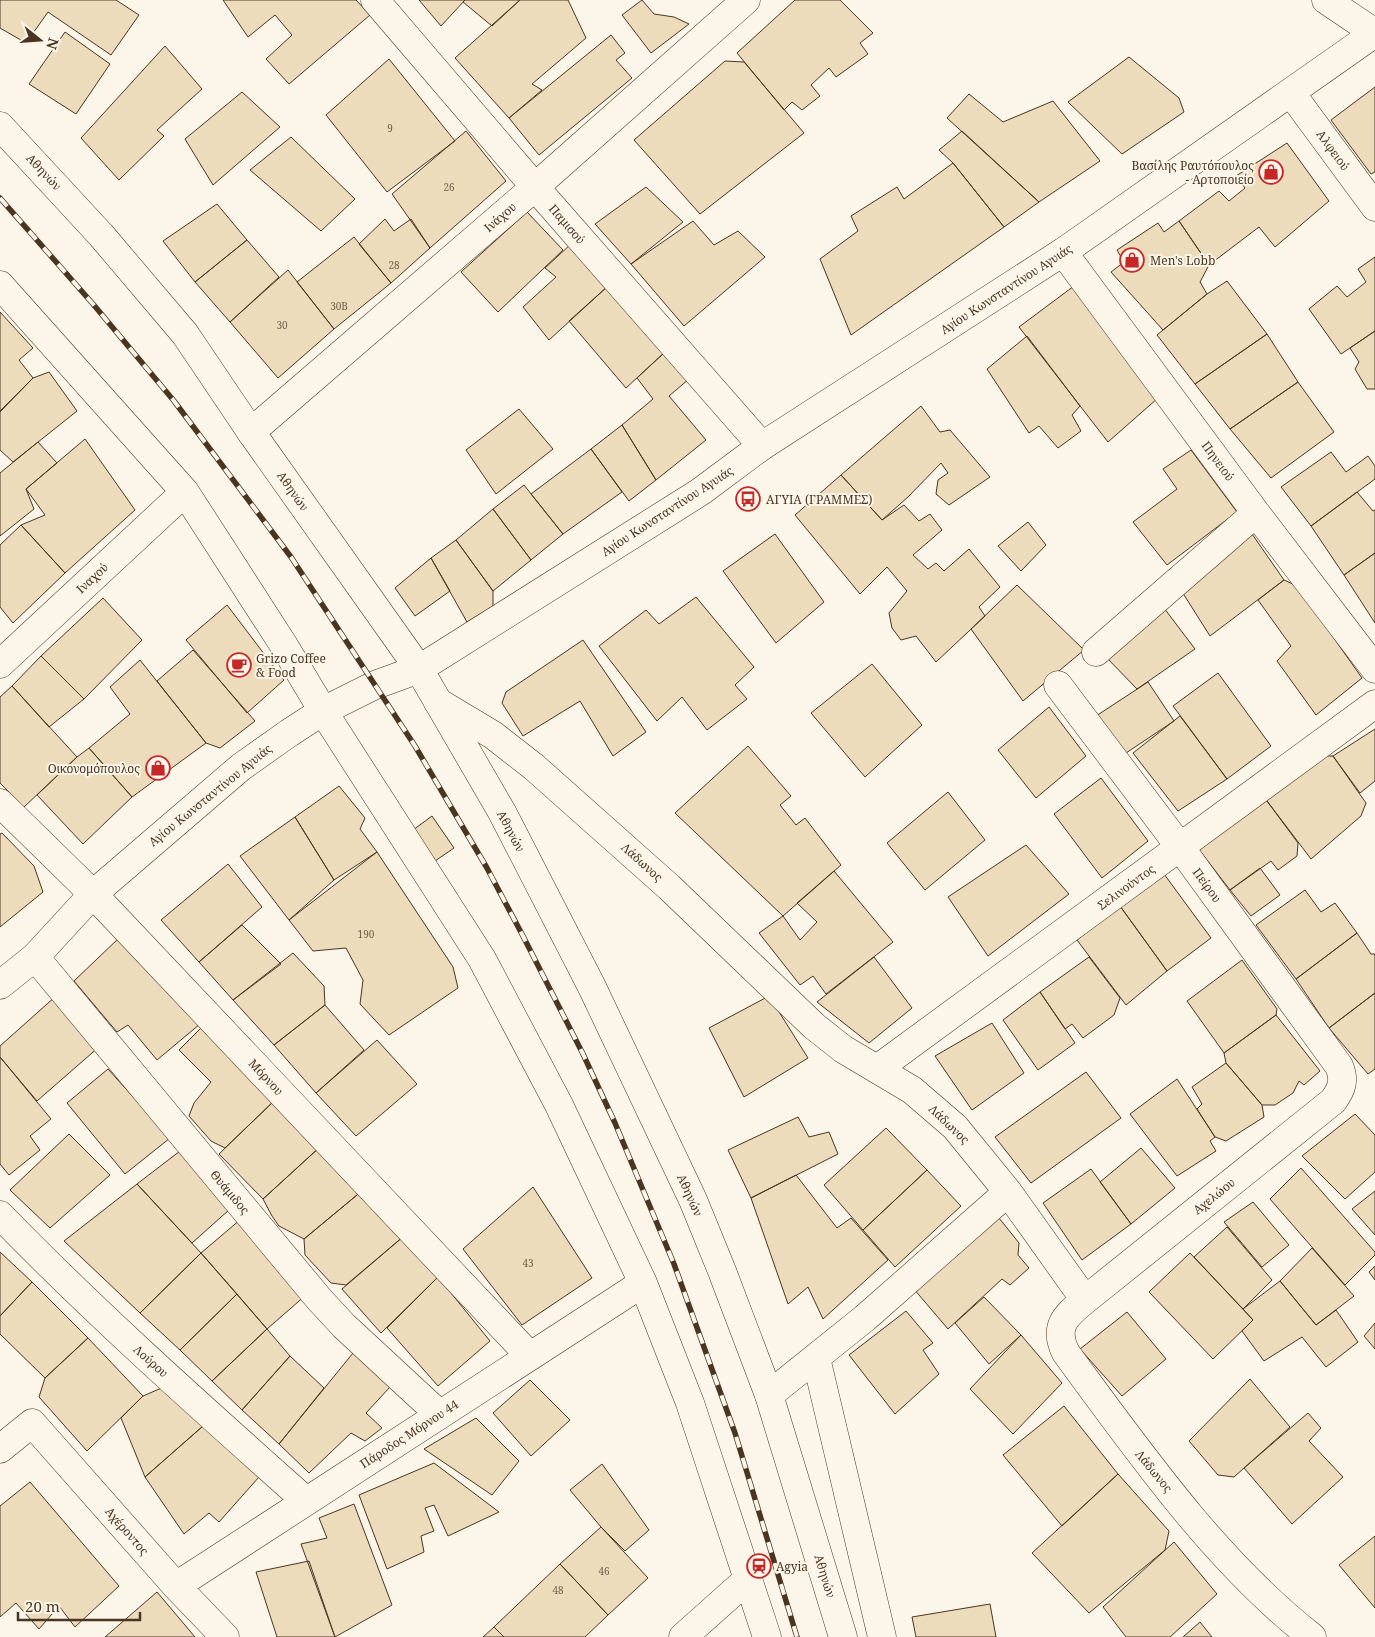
<svg xmlns="http://www.w3.org/2000/svg" width="1375" height="1637" font-family="'Noto Serif',serif">
  <style>
    .building { fill: #ecdcbc; stroke: #4a3520 }
    .lines { fill: none; stroke-linecap: round; stroke-linejoin: round }
    .minor-casing { stroke: #4a3520; stroke-width: 29 }
    .tertiary-casing { stroke: #4a3520; stroke-width: 29 }
    .secondary-casing { stroke: #4a3520; stroke-width: 29 }
    .minor { stroke: #fbf6e9; stroke-width: 28 }
    .tertiary { stroke: #fbf6e9; stroke-width: 28 }
    .secondary { stroke: #fbf6e9; stroke-width: 28 }
    .rail-casing { stroke: #4a3520; stroke-width: 5.5 }
    .rail { stroke: #fbf6e9; stroke-width: 4; stroke-dasharray: 11; stroke-linecap: butt }
    .labels { text-anchor: middle; dominant-baseline: central; stroke-width: 4; stroke-linejoin: round; paint-order: stroke }
    .number-label { font-size: 10px; fill: #725f47 }
    .street-label { font-size: 12px; fill: #4a3520; stroke: #fbf6e9 }
    .poi-label { font-size: 12px; fill: #4a3520; stroke: #fbf6e9; text-anchor: start }
  </style>
  <rect width="100%" height="100%" fill="#fbf6e9"/>
  <path class="building" d="M0 0H116L139 15 111 55 48 12 26 43 0 28Z
    M223 0H356L370 15 289 84 266 59 292 35 275 15 248 37Z
    M419 0H465L441 26Z
    M465 0H520L492 26 463 2Z
    M520 0H568L586 38 532 84 542 90 509 118 455 58Z
    M642 0 654 14 674 17 689 24 651 53 622 15Z
    M795 0H840L873 33 860 43 868 54 836 77 829 68 811 85 820 96 802 110 792 102 784 110 737 53Z
    M65 32 110 64 76 114 29 84Z
    M611 35 625 53 616 60 632 78 539 155 509 118Z
    M165 46 202 89 157 130 164 136 119 180 81 138Z
    M1129 57 1179 98 1184 112 1122 154 1068 102Z
    M389 59 455 141 387 192 326 115Z
    M725 61 744 62 804 133 700 214 634 140Z
    M1375 87V172L1371 174 1331 120Z
    M242 92 280 127 213 185 185 139Z
    M969 94 1003 122 1053 101 1100 161 1039 202 947 118Z
    M466 131 506 181 430 248 392 194Z
    M962 131 1039 202 1004 227 953 163 939 150Z
    M291 137 355 199 321 231 250 170Z
    M1287 143 1329 201 1275 247 1259 227 1209 265 1179 221 1219 191 1229 201 1245 188 1236 176Z
    M953 163 1004 227 851 335 820 259 858 231 851 216 897 187 904 199Z
    M646 187 683 222 631 264 595 224Z
    M217 204 247 240 195 282 163 241Z
    M527 212 563 250 498 312 461 272Z
    M385 219 394 231 411 219 430 248 391 283 359 244Z
    M693 221 714 245 738 231 765 257 684 326 631 264Z
    M1179 221 1209 265 1200 282 1207 294 1163 330 1111 272 1124 262 1117 250 1158 223 1164 232Z
    M354 237 391 283 334 329 297 282Z
    M247 240 279 277 230 322 195 282Z
    M571 244 608 286 549 340 523 307 556 277 545 268Z
    M1375 257V331L1341 354 1309 309 1337 286 1347 297 1366 282 1358 269Z
    M288 270 334 329 278 378 230 322Z
    M1227 281 1267 334 1195 384 1157 335 1207 294Z
    M608 286 666 351 626 388 569 321Z
    M1074 286 1158 398 1108 442 1019 327Z
    M0 312 33 348 19 360 33 378 0 411Z
    M1375 331V389H1367L1355 369 1359 362 1350 348Z
    M1267 334 1298 382 1230 429 1195 384Z
    M1027 336 1080 406 1072 415 1081 431 1058 448 1039 426 1029 433 987 369Z
    M666 351 689 379 669 396 706 440 656 480 622 425 653 399 637 378Z
    M49 372 77 411 13 462 0 450V412L33 378Z
    M1298 382 1334 432 1271 478 1230 429Z
    M921 406 940 432 950 430 990 477 949 505 936 494 938 480 948 473 941 463 908 497 882 520 841 475Z
    M519 409 553 449 496 494 466 450Z
    M622 425 656 480 629 501 591 449Z
    M85 439 135 510 65 573 21 525 45 515 26 489Z
    M38 442 57 463 26 489 34 509 0 536V473Z
    M591 449 622 492 563 534 531 494Z
    M1191 450 1237 512 1167 565 1133 522 1177 489 1163 469Z
    M1331 452 1346 472 1368 456 1375 466V479L1311 526 1281 487Z
    M841 475 882 520 904 505 919 521 930 514 942 530 913 555 928 569 936 563 944 571 969 549 1000 587 979 607 985 616 936 662 916 636 901 640 892 628 889 613 907 591 887 567 860 594 795 515Z
    M524 485 563 534 531 560 493 509Z
    M1357 492 1373 511 1375 510V553L1344 575 1311 526Z
    M493 509 531 560 493 591 456 540Z
    M1028 522 1046 545 1021 571 998 546Z
    M21 525 65 573 13 623 0 607V545Z
    M775 534 824 602 776 643 723 571Z
    M1252 534 1284 580 1210 636 1179 587Z
    M456 540 493 591V606L467 622 431 558Z
    M1375 553V623L1344 575Z
    M431 558 450 591 415 616 395 588Z
    M1284 580 1297 586 1362 678 1316 715 1277 661 1291 646 1258 600Z
    M1017 585 1084 650 1023 701 971 629Z
    M696 597 754 667 735 685 747 699 707 730 682 697 657 721 599 646 646 610 659 624Z
    M103 598 142 640 84 699 41 656Z
    M227 605 284 680 247 713 186 640Z
    M1164 608 1195 649 1137 689 1106 657Z
    M583 640 646 732 613 756 580 701 523 736 502 703 506 692Z
    M193 650 255 721 220 748 206 743 157 681Z
    M41 656 84 699 49 727 12 686Z
    M140 660 206 743 132 797 89 748 130 714 110 687Z
    M872 664 922 725 865 777 811 713Z
    M1218 673 1271 746 1227 779 1173 706Z
    M1148 682 1174 721 1123 755 1096 716Z
    M12 686 77 757 24 807 0 783V697Z
    M1049 707 1086 756 1036 798 998 750Z
    M1180 716 1227 779 1178 811 1133 753Z
    M1375 729V781L1360 793 1333 756Z
    M748 746 791 796 780 805 796 825 805 818 841 865 783 916 675 813Z
    M89 748 132 797 83 844 37 795 77 757Z
    M1319 756H1333L1366 803 1361 816 1311 859 1264 797Z
    M1101 778 1148 841 1102 878 1054 814Z
    M339 786 365 818 360 829 377 852 334 880 295 817Z
    M948 792 985 840 925 890 887 843Z
    M1264 797 1298 843 1297 856 1278 870 1271 861 1230 890 1197 847Z
    M432 816 454 848 435 861 413 830Z
    M295 817 334 880 289 920 240 856Z
    M2 833 34 866 43 892 0 927V834Z
    M1026 845 1069 894 988 956 948 897Z
    M377 852 453 967 458 988 389 1035 360 1004 363 980 346 948 313 951 289 920Z
    M228 864 262 907 199 962 161 920Z
    M1260 868 1280 895 1251 916 1230 890Z
    M834 871 893 942 826 994 813 976 800 985 759 933 783 916 800 940 817 922 797 903Z
    M1164 874 1211 938 1167 971 1120 906Z
    M1305 890 1321 912 1335 903 1357 933 1296 979 1256 925Z
    M1120 906 1167 971 1126 1005 1077 940Z
    M242 925 281 964 233 1000 199 962Z
    M1357 933 1371 954H1375V993L1329 1028 1296 979Z
    M120 937 200 1024 157 1060 128 1025 117 1032 74 981Z
    M293 953 324 986 325 1005 274 1045 233 1000Z
    M874 957 912 1008 869 1043 817 1002Z
    M1089 957 1120 998 1114 1015 1083 1038 1072 1024 1065 1029 1040 992Z
    M1242 960 1277 1009 1276 1015 1224 1053 1187 1001Z
    M1040 992 1075 1043 1038 1070 1003 1020Z
    M1375 993V1069L1368 1074 1329 1028Z
    M56 996 100 1046 37 1101 0 1057V1046Z
    M769 996 808 1058 744 1097 709 1028Z
    M325 1005 364 1050 316 1093 274 1045Z
    M1276 1015 1320 1071 1304 1085 1299 1081 1293 1093 1275 1105H1262L1226 1063 1224 1053Z
    M992 1023 1024 1073 972 1110 935 1056Z
    M204 1025 276 1099 225 1148 211 1141 189 1116 194 1103 211 1082 179 1050Z
    M377 1040 417 1084 356 1136 316 1093Z
    M0 1057 51 1119 30 1136 40 1150 9 1175 0 1164Z
    M1226 1063 1262 1105 1264 1117 1226 1141 1215 1137 1197 1109 1202 1104 1192 1087Z
    M108 1069 170 1138 125 1174 67 1103Z
    M1086 1072 1121 1118 1031 1183 995 1137Z
    M1177 1079 1215 1137 1210 1141 1216 1151 1177 1176 1130 1114Z
    M276 1099 321 1146 263 1199 219 1154Z
    M1355 1114 1375 1135V1172L1345 1199 1302 1156Z
    M798 1117 809 1137 829 1132 838 1154 751 1198 728 1150Z
    M886 1128 927 1170 863 1230 824 1185Z
    M69 1134 110 1175 50 1228 10 1190Z
    M321 1146 363 1190 304 1239 279 1226 272 1216 263 1199Z
    M1141 1148 1175 1188 1131 1224 1100 1182Z
    M180 1151 230 1209 192 1243 137 1184Z
    M1301 1168 1375 1252V1255L1345 1285 1270 1199Z
    M1091 1169 1131 1224 1082 1260 1043 1203Z
    M927 1170 961 1206 895 1267 863 1230Z
    M796 1175 837 1228 851 1218 888 1260 823 1319 808 1287 788 1304 751 1198Z
    M137 1184 201 1253 140 1313 64 1241Z
    M533 1187 592 1278 522 1325 463 1249Z
    M363 1190 404 1236 346 1285 331 1283 305 1255 304 1239Z
    M1375 1191V1235L1352 1209Z
    M1253 1202 1289 1245 1262 1267 1224 1222Z
    M995 1213 1019 1243 1018 1255 1029 1268 1010 1285 1002 1279 948 1329 913 1288Z
    M241 1219 306 1295 267 1329 201 1253Z
    M1227 1227 1272 1280 1243 1309 1194 1257Z
    M404 1236 438 1277 381 1333 342 1289Z
    M1312 1248 1354 1296 1316 1325 1280 1281Z
    M0 1252 32 1282 0 1316Z
    M201 1253 237 1294 180 1350 140 1313Z
    M1190 1253 1253 1320 1213 1359 1149 1292Z
    M1375 1266V1280L1369 1272Z
    M438 1277 490 1341 438 1386 387 1328Z
    M1280 1281 1316 1325 1336 1310 1358 1342 1326 1367 1302 1337 1264 1361 1242 1331 1253 1320 1243 1309Z
    M32 1282 88 1338 45 1378 0 1334V1316Z
    M237 1294 267 1329 212 1381 180 1350Z
    M984 1297 1021 1335 989 1364 955 1323Z
    M906 1311 933 1343 923 1350 939 1374 895 1414 849 1355Z
    M1127 1312 1166 1359 1122 1396 1080 1349Z
    M1375 1323V1349L1364 1336Z
    M267 1329 290 1356 242 1410 212 1381Z
    M1021 1335 1062 1383 1013 1434 970 1389Z
    M88 1338 143 1396 87 1451 39 1397 45 1378Z
    M353 1353 390 1387 366 1413 382 1428 365 1441 351 1433 309 1473 279 1444Z
    M290 1356 324 1388 279 1444 242 1410Z
    M1250 1379 1290 1427 1234 1477 1218 1475 1189 1441Z
    M530 1380 570 1420 531 1456 493 1413Z
    M164 1387 203 1426 145 1477 121 1418 143 1396Z
    M1064 1406 1118 1474 1062 1526 1003 1455Z
    M1308 1413 1321 1428 1309 1441 1343 1477 1292 1524 1244 1468Z
    M476 1418 519 1461 492 1495 424 1449Z
    M203 1426 259 1477 219 1522 209 1513 184 1534 145 1477Z
    M434 1463 499 1512 448 1536 434 1505 425 1508 434 1531 421 1536 424 1552 387 1569 359 1495Z
    M602 1464 649 1530 625 1551 601 1527 570 1490Z
    M1118 1474 1169 1531 1165 1550 1089 1613 1032 1553Z
    M30 1482 119 1586 75 1627 59 1606 39 1629 16 1603 0 1617V1506Z
    M354 1504 392 1605 335 1637 301 1544 327 1538 319 1518Z
    M601 1527 648 1578 608 1615 560 1564Z
    M1375 1536V1608L1339 1565Z
    M1174 1542 1217 1594 1170 1637H1126L1103 1607Z
    M309 1561 335 1637H277L256 1572Z
    M560 1564 608 1615 585 1637H504L494 1627Z
    M157 1592 195 1637H105Z
    M990 1604 996 1637H916L912 1617Z
    M1200 1622 1212 1637H1183Z
    M494 1627 504 1637H483Z"/>
  <g class="lines">
    <g class="minor-casing">
      <path id="minor" d="M375 0 535 187 762 446
        M1326 0 1375 33
        M1291 93 1375 207
        M1063 252 1256 513 1375 669
        M0 285 185 492 283 644 323 711 482 959 559 1105 643 1283 690 1403 767 1637
        M251 432 535 187 746 0
        M1096 652 1256 513
        M0 664 185 492
        M1058 685 1180 847 1339 1066C1345 1080 1342 1089 1333 1101L1085 1300
        M438 702 493 735 534 767 669 887 814 1026 843 1049 912 1090 955 1127 1008 1192 1085 1300C1065 1316 1053 1327 1066 1353 1139 1452 1215 1561 1312 1637
        M0 803 93 894 529 1355
        M35 957 319 1299 344 1326 439 1414
        M877 1069 1375 704
        M0 1215C97 1315 202 1408 306 1501
        M816 1358 882 1637
        M769 1395 865 1318 1008 1192
        M0 1449 32 1423 176 1586 225 1637
        M176 1586 643 1283
        M683 1637 748 1579"/>
    </g>
    <g class="tertiary-casing">
      <path id="tertiary" d="M0 126 101 235 185 334 251 432 419 669 502 812 592 987 693 1200 722 1271 769 1395 843 1637"/>
    </g>
    <g class="secondary-casing">
      <path id="secondary" d="M0 985 35 957 93 894 241 767 289 733 323 711 375 685 419 669 700 492 762 446 1063 252 1375 33"/>
    </g>
    <use href="#minor" class="minor"/>
    <use href="#tertiary" class="tertiary"/>
    <use href="#secondary" class="secondary"/>
    <g class="rail-casing">
      <path id="rail" d="M0 198 93 304 174 401 291 557 415 746 487 868 524 938 583 1054 615 1123 674 1264 735 1433 797 1637"/>
    </g>
    <use href="#rail" class="rail"/>
  </g>
  <defs>
    <g id="shop-ring" transform="scale(1.25)"><circle r="9.5" fill="#fbf6e9" stroke="#c62828" stroke-width="1.5"/><path d="M-5-2.5h2.3a2.7 3.5 0 0 1 5.4 0H5L5.5 6h-11ZM-1.5-2.5h3a1.5 2.3 0 0 0-3 0Z" fill="#c62828"/></g>
    <g id="bus-ring" transform="scale(1.25)"><circle r="9.5" fill="#fbf6e9" stroke="#c62828" stroke-width="1.5"/><path d="M-5-6H5V4H4V6H2V4H-2V6H-4V4H-5ZM-3.5-4V0h7V-4ZM-3.5 1.2v1.5H-2V1.2ZM2 1.2v1.5H3.5V1.2Z" fill="#c62828"/></g>
    <g id="cafe-ring" transform="scale(1.25)"><circle r="9.5" fill="#fbf6e9" stroke="#c62828" stroke-width="1.5"/><path d="M-5.5-4.5H6V0H3Q3 3.5 0 3.5H-2.5Q-5.5 3.5-5.5 0ZM3-3.2v2h1.7v-2ZM-6 4.5H4V6H-6Z" fill="#c62828"/></g>
    <g id="station-ring" transform="scale(1.25)"><circle r="9.5" fill="#fbf6e9" stroke="#c62828" stroke-width="1.5"/><path d="M-3-6H3Q5-6 5-4V2Q5 4 3 4L4.5 6H3L1.5 4h-3L-3 6H-4.5L-3 4Q-5 4-5 2V-4Q-5-6-3-6ZM-3.5-4v3h7v-3ZM-3.5 1v1.5H-2V1ZM2 1v1.5H3.5V1Z" fill="#c62828"/></g>
  </defs>
  <g fill-rule="evenodd">
    <use href="#shop-ring" x="1271" y="172"/>
    <use href="#shop-ring" x="1132" y="260"/>
    <use href="#bus-ring" x="748" y="499"/>
    <use href="#cafe-ring" x="239" y="665"/>
    <use href="#shop-ring" x="158" y="768"/>
    <use href="#station-ring" x="759" y="1566"/>
  </g>
  <g class="labels">
    <g class="number-label">
      <text x="390" y="128">9</text>
      <text x="449" y="187">26</text>
      <text x="394" y="265">28</text>
      <text x="339" y="306">30Β</text>
      <text x="282" y="325">30</text>
      <text x="366" y="934">190</text>
      <text x="528" y="1263">43</text>
      <text x="604" y="1571">46</text>
      <text x="558" y="1590">48</text>
    </g>
    <g class="street-label">
      <text transform="translate(1333 150) rotate(54)">Αλφειού</text>
      <text transform="translate(44 172) rotate(47)">Αθηνών</text>
      <text transform="translate(500 217) rotate(-41)">Ινάχου</text>
      <text transform="translate(567 224) rotate(49)">Παμισού</text>
      <text transform="translate(1006 289) rotate(-33)">Αγίου Κωνσταντίνου Αγυιάς</text>
      <text transform="translate(1218 461) rotate(54)">Πηνειού</text>
      <text transform="translate(293 491) rotate(55)">Αθηνών</text>
      <text transform="translate(667 511) rotate(-33)">Αγίου Κωνσταντίνου Αγυιάς</text>
      <text transform="translate(92 578) rotate(-43)">Ιναχού</text>
      <text transform="translate(210 795) rotate(-39)">Αγίου Κωνσταντίνου Αγυιάς</text>
      <text transform="translate(511 831) rotate(62)">Αθηνών</text>
      <text transform="translate(642 862) rotate(42)">Λάδωνος</text>
      <text transform="translate(1207 885) rotate(54)">Πείρου</text>
      <text transform="translate(1126 887) rotate(-36)">Σελινούντος</text>
      <text transform="translate(266 1077) rotate(47)">Μόρνου</text>
      <text transform="translate(949 1124) rotate(44)">Λάδωνος</text>
      <text transform="translate(230 1192) rotate(50)">Θυάμιδος</text>
      <text transform="translate(690 1195) rotate(66)">Αθηνών</text>
      <text transform="translate(1214 1196) rotate(-39)">Αχελώου</text>
      <text transform="translate(151 1361) rotate(42)">Λούρου</text>
      <text transform="translate(409 1434) rotate(-33)">Πάροδος Μόρνου 44</text>
      <text transform="translate(1154 1471) rotate(51)">Λάδωνος</text>
      <text transform="translate(127 1531) rotate(49)">Αχέροντος</text>
      <text transform="translate(825 1576) rotate(73)">Αθηνών</text>
    </g>
    <g class="poi-label">
      <text x="1254" y="165" text-anchor="end">Βασίλης Ραυτόπουλος<tspan x="1254" dy="14">- Αρτοποιείο</tspan></text>
      <text x="1150" y="260">Men's Lobb</text>
      <text x="766" y="499">ΑΓΥΙΑ (ΓΡΑΜΜΕΣ)</text>
      <text x="256" y="658">Grizo Coffee<tspan x="256" dy="14">&amp; Food</tspan></text>
      <text x="140" y="768" text-anchor="end">Οικονομόπουλος</text>
      <text x="776" y="1566">Agyia</text>
    </g>
  </g>
  <g transform="translate(40 40) rotate(107)" stroke="#fbf6e9" stroke-width="4" paint-order="stroke">
  <path d="M0-4L9 19L0 12L-9 19Z" fill="#4a3520"/>
  <text y="-8" font-size="14" font-weight="bold" text-anchor="middle" fill="#4a3520">N</text>
  </g>
  <path d="M18 1612v8h122v-8" fill="none" stroke="#4a3520" stroke-width="2.5"/>
  <text x="25" y="1612" font-size="15" fill="#4a3520" stroke="#fbf6e9" stroke-width="4" paint-order="stroke">20 m</text>
</svg>
